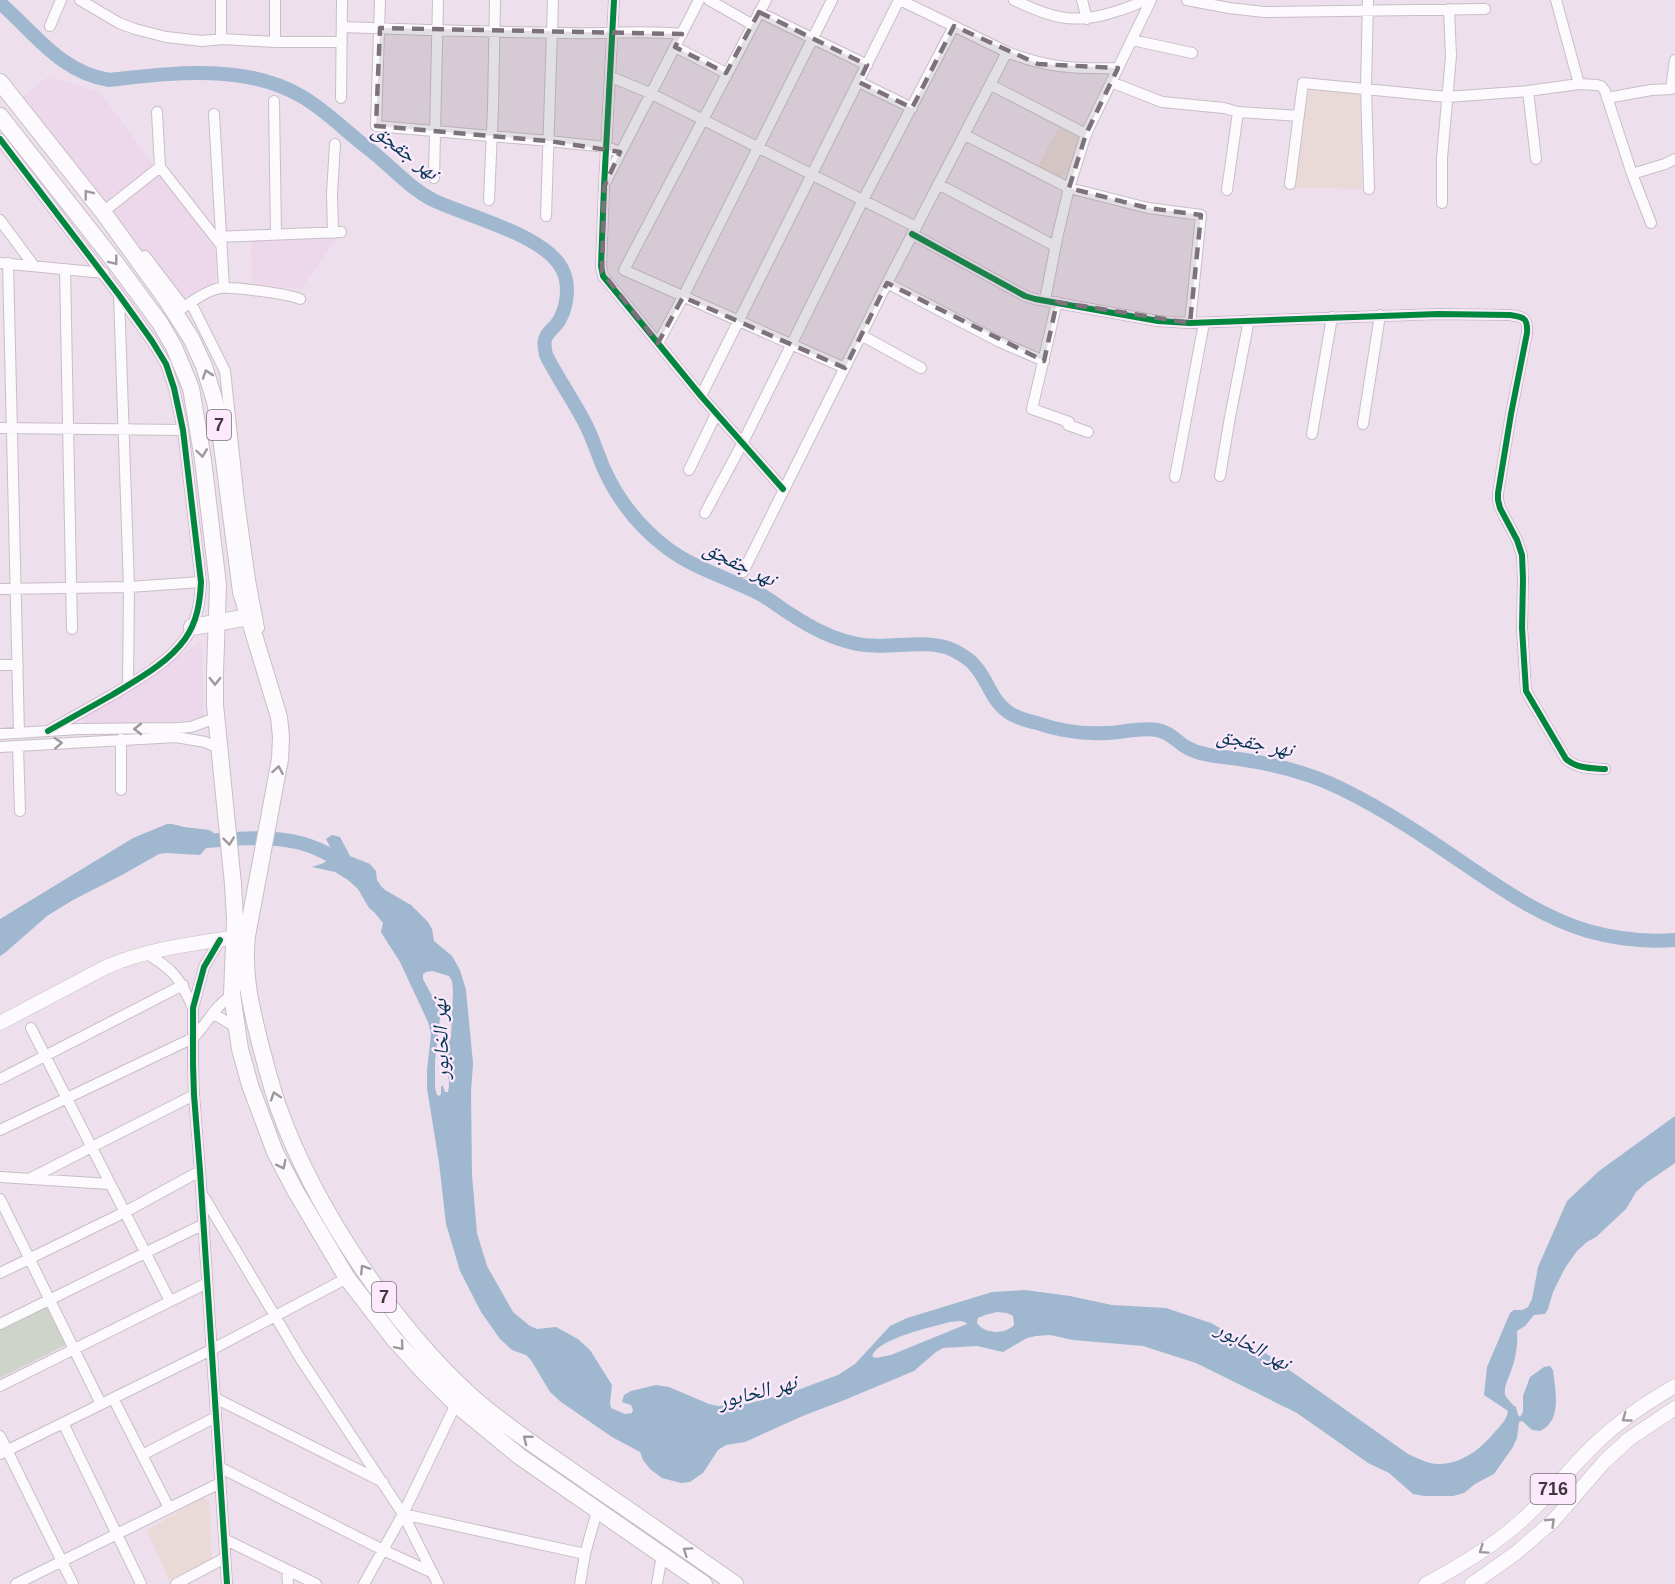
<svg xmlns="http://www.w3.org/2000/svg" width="1675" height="1584" font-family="Helvetica,'Noto Naskh Arabic',sans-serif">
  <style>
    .built { fill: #ecd7eb }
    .education { fill: #eadad7 }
    .green { fill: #ced4ca }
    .water { fill: #a0b7d0; fill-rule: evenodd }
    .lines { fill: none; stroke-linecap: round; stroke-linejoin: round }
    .river { stroke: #a0b7d0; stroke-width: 14 }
    .minor-casing { stroke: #c8bec7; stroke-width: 12 }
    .major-casing { stroke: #c8bec7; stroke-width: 15 }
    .highway-casing { stroke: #c8bec7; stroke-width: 18 }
    .minor { stroke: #fcfafc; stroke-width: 10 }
    .major { stroke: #fcfafc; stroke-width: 14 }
    .highway { stroke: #fcfafc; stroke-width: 16 }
    .cycleway-casing { stroke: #fce9fb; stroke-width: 10 }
    .cycleway { stroke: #00873e; stroke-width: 6 }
    .oneway { stroke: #9e989e }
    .marked { fill: #7d727c; fill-opacity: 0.2; stroke: #7d727c; stroke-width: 4.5; stroke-dasharray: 12 8; stroke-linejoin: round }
    .labels { text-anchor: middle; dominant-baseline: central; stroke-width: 4.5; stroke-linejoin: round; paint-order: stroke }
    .shield { fill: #fce9fb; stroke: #786c77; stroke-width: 1.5 }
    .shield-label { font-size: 18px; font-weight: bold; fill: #40373f }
    .water-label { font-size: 21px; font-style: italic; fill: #063856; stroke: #fce9fb }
  </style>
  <rect width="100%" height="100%" fill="#ede0ec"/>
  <path class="built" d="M49 76 100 92 216 250V281L181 300 21 98Z
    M337 238 301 289 252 284 251 241Z
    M202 641 204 720 83 724V718Z"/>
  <path class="education" d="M1309 89 1360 94 1362 189 1294 188Z
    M1059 126 1081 136 1064 180 1037 168Z
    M202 1498 209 1500 212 1560 169 1580 147 1530Z"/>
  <path class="green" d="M46 1306 66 1345 0 1378V1329Z"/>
  <path class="water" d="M167 824H172L184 827 209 830 213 832 216 838 215 843 206 848 200 855 166 853 159 854 122 875 73 900 47 916 6 952 0 956V919L133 838Z
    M332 835 340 837 350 856 370 864 376 871 377 880 381 886 385 890 411 905 428 922 432 929 434 941 452 956 460 970 466 990 473 1063 471 1092 472 1175 477 1233 487 1266 513 1312 530 1326 537 1329 556 1327 578 1339 590 1350 612 1385 610 1403 611 1408 625 1414 632 1413 633 1410 631 1405 622 1402 624 1395 631 1391 656 1385 669 1387 709 1404 718 1406 745 1404 787 1394 838 1375 855 1364 890 1326 907 1318 992 1292 1025 1290 1070 1296 1112 1305 1166 1308 1211 1323 1267 1354 1408 1454C1415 1457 1423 1461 1430 1463 1455 1468 1478 1452 1493 1434 1499 1427 1507 1420 1508 1411L1484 1395 1487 1367 1510 1313 1514 1310H1522L1528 1307 1532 1299 1538 1267 1567 1201 1599 1171 1675 1116V1163L1646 1183 1636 1192 1626 1209 1596 1237 1587 1242 1577 1251 1565 1268 1553 1292 1548 1309 1545 1314 1534 1315 1525 1326 1517 1331C1518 1345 1516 1358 1511 1371 1508 1380 1504 1385 1505 1395 1507 1398 1512 1405 1516 1407L1518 1415 1520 1417 1523 1412V1396L1530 1377 1544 1367 1550 1366 1553 1370C1555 1390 1563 1420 1540 1431L1532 1430 1522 1421 1519 1422 1517 1438 1513 1447 1494 1474 1475 1484 1464 1493 1453 1496H1424L1413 1494 1389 1473 1368 1463 1297 1413 1196 1363 1143 1346 1073 1340 1050 1335 1036 1336 1027 1338 1003 1352 977 1346 943 1348 936 1352 914 1371 842 1401 805 1415 745 1442 726 1445 718 1450 703 1473 690 1482 681 1483 662 1478 650 1469 643 1460 640 1452 612 1437 561 1402 550 1392 531 1360 526 1355 512 1350 500 1339 481 1312 460 1271 446 1224 439 1163 427 1088V1070L431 1034 428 1022 400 962 384 937 381 932 383 923 374 912 369 908 358 889 348 880 335 872 312 867C331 861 337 858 326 839ZM432 971 449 976 452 981 453 992 451 1037 442 1060C447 1071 451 1080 448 1092H445L443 1086H441V1094L439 1096 437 1095 435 1088V1060L440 1018 438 1007 423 979V974L426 972ZM997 1312 1007 1313 1013 1316 1014 1325C1004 1335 985 1334 977 1323L978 1318 985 1315ZM960 1321 965 1322 967 1324 891 1355 876 1358 872 1356C879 1338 932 1327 950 1322Z"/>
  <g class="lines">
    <path class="river" d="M0 3C35 33 60 72 109 80 172 73 244 63 301 96 326 110 346 132 369 149 391 166 408 187 433 200 466 216 542 234 561 267 570 282 568 304 560 319 557 326 549 330 546 337 543 342 545 349 546 355 558 379 574 401 586 425 593 439 598 455 604 469 618 500 639 527 667 548 693 568 728 578 758 593 770 599 780 608 792 615 810 627 831 638 853 643 885 651 925 637 953 650 961 654 970 659 975 666 989 681 991 702 1011 714 1018 718 1029 721 1037 723 1057 730 1082 734 1104 733 1122 733 1139 727 1157 730 1170 732 1176 741 1186 747 1191 750 1199 753 1205 754 1216 757 1228 757 1239 759 1274 764 1310 773 1342 789 1387 811 1428 839 1469 867 1506 892 1544 918 1588 931 1616 939 1646 942 1675 940
      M196 842C248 838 305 829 347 868"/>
    <g class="minor-casing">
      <path id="minor" d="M80 0 119 23 135 29 166 37 202 41 223 39 275 42H342
        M275 0V42
        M380 0 376 126 549 141 606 147 620 152
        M614 0 604 187 601 266 603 276 701 396 783 489
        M709 0 753 25
        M766 0 624 270 845 368
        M900 0 1007 52C1047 68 1076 69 1118 68
        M1014 0C1051 18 1074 25 1114 12 1125 9 1135 5 1145 0
        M1082 0 1087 19
        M1187 0 1229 8 1264 12 1485 9
        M1368 0 1366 88 1369 189
        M1556 0 1579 84
        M759 12 867 65
        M50 26 61 0
        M342 27C417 30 492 32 567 33 605 34 644 30 682 34
        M221 39V0
        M1132 40 1192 53
        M675 47 726 73
        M611 77 650 93 916 227
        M859 82 912 108
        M1111 82 1162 102 1224 108 1238 112 1299 116
        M991 85 1086 134
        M1528 91 1536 159
        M341 98 342 0
        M1607 98 1651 90 1671 89 1675 60
        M274 101 276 235
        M157 112 160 167 221 245
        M214 114 224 288
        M965 135 1069 188 1148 208 1201 215 1190 323
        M0 139 119 295 152 341 166 364 174 388 183 430 201 582C200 603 197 622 185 639 167 664 138 679 112 695 91 707 69 719 48 731
        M1632 174 1665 164 1675 159
        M434 178 438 0
        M606 181 699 0
        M938 184 1055 246
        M1290 184 1303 83 1447 97 1528 91 1579 84 1597 85 1601 86 1605 91 1632 174 1651 223
        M1227 190 1238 112
        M489 200 493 108 495 0
        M1442 203V158L1451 56 1449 9
        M103 212 160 167
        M546 216 553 0
        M0 220 34 266
        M333 233 332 194 335 144
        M912 234 1025 296 1035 299 1158 321 1190 323 1438 314 1510 315C1524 317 1528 318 1527 333L1511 414 1498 493V500L1500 508 1517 540 1522 555 1523 579 1522 628 1526 691 1566 759C1578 769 1591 768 1605 769
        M215 237 341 232
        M145 256 184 307
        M0 263 104 273
        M8 263 19 733
        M65 269 72 629
        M887 283 1000 342 1044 361
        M119 295 129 587 128 685
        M1045 300 1058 234 1069 188 1086 134 1151 0
        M1057 302 1032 409 1069 422 1068 425 1088 432
        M191 303 225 371 239 501 250 580 259 628
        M175 313C188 305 201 293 216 289 226 285 288 294 300 299
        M861 335 921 368
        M658 343 683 297 832 0
        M701 396 899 0
        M1363 424 1380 315
        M0 428 183 430
        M1312 434 1332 317
        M689 470 716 414
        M1220 476 1230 417 1249 320
        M1175 477 1204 323
        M705 513 742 444 863 200 954 26
        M743 572 887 283 1007 52
        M0 589 129 587 201 582
        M0 665H18
        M0 734 79 729 177 728 191 727 216 718
        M121 739V790
        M18 746 20 811
        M0 747 176 737 205 742 218 748
        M220 940 204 967 193 1008V1065L194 1095 200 1171 227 1584
        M145 953C173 968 181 980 193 1008
        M212 1015 219 1017 237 1028
        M31 1028 170 1301
        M0 1079 183 985
        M0 1130 193 1038C208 1023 216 1003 235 994
        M0 1177 110 1184
        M29 1179 194 1095
        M204 1197 300 1358 403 1514 438 1584
        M0 1199 101 1404
        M0 1273 125 1212 200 1171
        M0 1324 204 1224
        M0 1386 207 1283
        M113 1398 169 1508
        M215 1398 383 1482
        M63 1423 141 1584
        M0 1436 73 1584
        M0 1454 211 1350 347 1278
        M142 1455 216 1417
        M219 1467 383 1550 433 1573
        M403 1514 585 1554
        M224 1539 316 1584
        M287 1570 288 1584
        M16 1584 220 1483
        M176 1584 225 1558
        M364 1584 403 1514 456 1404
        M580 1584 585 1554 597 1511
        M657 1584 662 1555"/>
    </g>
    <g class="major-casing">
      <path id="major" d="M0 1023 106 967C149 948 198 943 244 936
        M1426 1584C1460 1566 1492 1547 1521 1521 1546 1499 1567 1472 1591 1448 1616 1423 1644 1404 1675 1386
        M1472 1584 1516 1553 1553 1521 1604 1462 1629 1439 1675 1408"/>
    </g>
    <g class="highway-casing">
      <path id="highway" d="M0 82 103 212 166 299 191 338 204 366 215 402 219 422 241 592 279 717 281 737 280 759 247 936C243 972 250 1003 259 1039 265 1062 271 1086 279 1109 315 1209 393 1325 472 1397 507 1428 551 1456 589 1483 638 1516 686 1550 735 1584
        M0 116 118 266 160 323 174 347 191 388 203 460 218 585 215 673V705L233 884 235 919 232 994 240 1049 250 1085 275 1152 296 1192 347 1278 394 1339 424 1372 456 1404 519 1456 704 1584
        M192 627 249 617"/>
    </g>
    <use href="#minor" class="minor"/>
    <use href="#major" class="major"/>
    <use href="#highway" class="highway"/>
    <g class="cycleway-casing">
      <path id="cycleway" d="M614 0 604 187 601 266 603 276 701 396 783 489
        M0 139 119 295 152 341 166 364 174 388 183 430 201 582C200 603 197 622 185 639 167 664 138 679 112 695 91 707 69 719 48 731
        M912 234 1025 296 1035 299 1158 321 1190 323 1438 314 1510 315C1524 317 1528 318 1527 333L1511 414 1498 493V500L1500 508 1517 540 1522 555 1523 579 1522 628 1526 691 1566 759C1578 769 1591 768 1605 769
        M220 940 204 967 193 1008V1065L194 1095 200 1171 227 1584"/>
    </g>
    <use href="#cycleway" class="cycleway"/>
  </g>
  <defs><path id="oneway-chevron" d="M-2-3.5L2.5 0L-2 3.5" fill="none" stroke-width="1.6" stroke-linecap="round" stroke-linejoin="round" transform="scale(1.5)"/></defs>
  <g class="oneway">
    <use href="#oneway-chevron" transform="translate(88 194) rotate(-128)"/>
    <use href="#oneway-chevron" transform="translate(114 261) rotate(52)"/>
    <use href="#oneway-chevron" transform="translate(207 374) rotate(-109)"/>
    <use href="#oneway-chevron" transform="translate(202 453) rotate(82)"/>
    <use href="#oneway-chevron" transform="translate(215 681) rotate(90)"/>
    <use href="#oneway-chevron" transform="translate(138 729) rotate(180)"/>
    <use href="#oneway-chevron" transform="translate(58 743) rotate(-3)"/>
    <use href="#oneway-chevron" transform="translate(278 770) rotate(-80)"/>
    <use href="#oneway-chevron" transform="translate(229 841) rotate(84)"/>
    <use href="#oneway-chevron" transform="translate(275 1096) rotate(-108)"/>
    <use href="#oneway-chevron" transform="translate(282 1165) rotate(63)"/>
    <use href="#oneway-chevron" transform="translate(364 1269) rotate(-123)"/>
    <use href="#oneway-chevron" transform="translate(400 1346) rotate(49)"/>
    <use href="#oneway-chevron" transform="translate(1626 1418) rotate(144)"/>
    <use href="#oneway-chevron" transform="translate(527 1439) rotate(-142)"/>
    <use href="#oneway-chevron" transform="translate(1551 1522) rotate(-44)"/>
    <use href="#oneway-chevron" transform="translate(1483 1550) rotate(145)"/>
    <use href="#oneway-chevron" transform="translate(687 1551) rotate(-145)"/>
  </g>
  <path class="marked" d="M759 12 867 65 859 82 912 108 954 26 1038 64 1118 68 1086 134 1069 188 1148 208 1201 215 1190 323 1057 302 1044 361 887 283 845 368 683 297 658 343 602 272 604 187 620 152 549 141 376 126 380 28 682 34 675 47 726 73Z"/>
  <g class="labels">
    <g class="shield">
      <rect x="207" y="410" width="24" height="30" rx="4.5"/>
      <rect x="372" y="1282" width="24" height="30" rx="4.5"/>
      <rect x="1530.5" y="1474" width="45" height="30" rx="4.5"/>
    </g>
    <g class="shield-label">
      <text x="219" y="425">7</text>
      <text x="384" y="1297">7</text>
      <text x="1553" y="1489">716</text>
    </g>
    <g class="water-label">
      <text transform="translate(406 151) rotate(38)">نهر جقجق</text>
      <text transform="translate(740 563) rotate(26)">نهر جقجق</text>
      <text transform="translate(1255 742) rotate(11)">نهر جقجق</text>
      <text transform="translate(440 1039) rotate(-92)">نهر الخابور</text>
      <text transform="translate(1253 1345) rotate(28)">نهر الخابور</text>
      <text transform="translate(757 1391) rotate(-15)">نهر الخابور</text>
    </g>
  </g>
</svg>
